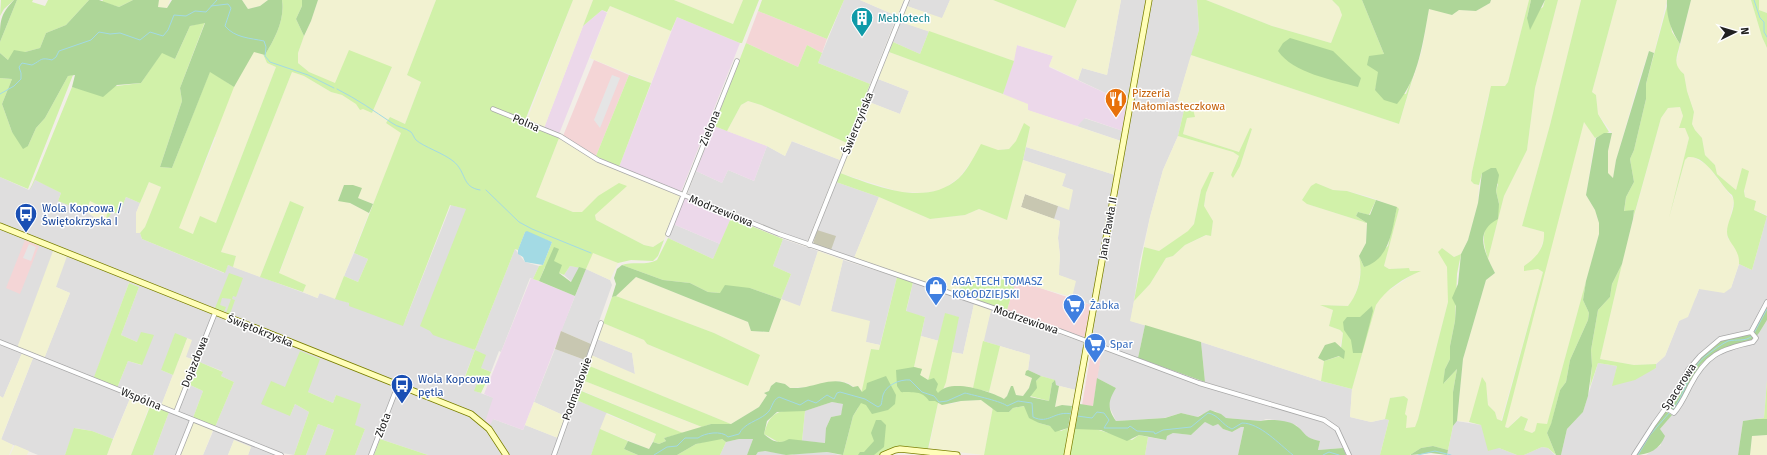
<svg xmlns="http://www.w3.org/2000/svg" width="1767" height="455" font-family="'Fira Sans',sans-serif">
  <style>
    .residential { fill: #dfdede }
    .commercial { fill: #f4d5d6 }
    .industrial { fill: #ecd8ea }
    .construction { fill: #c8c7b1 }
    .farmland { fill: #f2f2d1 }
    .grass { fill: #d1f1a9 }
    .forest { fill: #aed698; fill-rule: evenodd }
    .parking { fill: #e5e5e5 }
    .water { fill: #a3dae4 }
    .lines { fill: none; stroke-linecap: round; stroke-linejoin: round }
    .stream { stroke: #a3dae4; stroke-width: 1 }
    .street-casing { stroke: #a8a8a8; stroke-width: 5.5 }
    .secondary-casing { stroke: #7b8000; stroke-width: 7 }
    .street { stroke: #fff; stroke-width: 4 }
    .secondary { stroke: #fffeb8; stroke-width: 5.5 }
    .labels { text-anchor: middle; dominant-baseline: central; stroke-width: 3; stroke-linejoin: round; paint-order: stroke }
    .culture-label { font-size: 11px; fill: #0d838f; stroke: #fff; text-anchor: start }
    .food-label { font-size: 11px; fill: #c56008; stroke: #fff; text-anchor: start }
    .street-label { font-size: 11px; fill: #212121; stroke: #fff }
    .transit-label { font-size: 11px; fill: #164399; stroke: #fff; text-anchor: start }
    .shop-label { font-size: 11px; fill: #366cbe; stroke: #fff; text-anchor: start }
  </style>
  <rect width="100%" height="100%" fill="#f2eee7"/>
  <path class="residential" d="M844 0H860L897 16 870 84 818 63Z
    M909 0H950L942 19 907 6Z
    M1121 0H1146L1129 104 1078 80 1082 68 1107 75Z
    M1151 0H1197L1199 30 1177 103 1185 106 1178 136 1163 170 1150 217 1140 261 1131 321 1145 325 1138 358 1090 341Z
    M901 22 929 31 920 54 893 42Z
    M878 79 909 91 900 114 869 102Z
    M1084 118 1123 131 1121 141 1077 126Z
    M791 141 840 160 807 242 687 195 696 171 722 183 728 170 754 181 767 146 785 156Z
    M1026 147 1115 175 1091 305 1072 297 1075 281 1058 275 1060 256 1058 238 1060 221 1021 207 1073 190 1062 186 1065 174 1023 160Z
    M0 177 29 190 35 180 46 185 61 193 58 201 86 212 105 223 112 211 119 214 126 197 140 203 136 213V233H140L142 239 224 273 228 265 318 298 319 293 405 321 451 205 467 209 421 326 475 350 515 249 525 262 539 266 533 279 530 278 501 352 499 351 491 372 481 368 475 350 465 376 478 381 475 391 494 398 493 419 523 430 525 425 558 438 565 416 534 402 555 349 585 360 571 398 607 412 591 455H428L380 439 377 434 369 455H355L365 429 355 426 336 395 333 403 308 392 300 351 290 416 295 404 309 412 294 455 282 453 281 455H248L251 447 234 440 228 455H203L234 382 221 376 222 371 186 357 161 370 173 375 161 406 117 388 128 361 141 365 137 342 121 335 139 287 129 283 93 381 131 396 113 439 92 431 75 428 65 455H38L1 440 33 358 43 361 70 293 56 287 22 353 3 398 0 396Z
    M836 182 879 197 854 258 831 250 817 230Z
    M1767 216V299L1751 330 1720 338 1692 362 1687 368 1674 395 1657 416 1632 455H1561L1567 429 1583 412 1598 363 1617 366 1613 385 1656 368V364L1665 356 1679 321 1696 297 1699 289 1731 288 1739 264 1752 270Z
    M673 224 720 244 713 259 668 238Z
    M783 239 818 251 800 307 781 299 791 274 773 266Z
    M354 253 368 259 358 282 344 276Z
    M843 260 897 277 880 345 866 342 831 311Z
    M570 266 579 267 572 282 564 275Z
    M586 269 610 280 612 285 591 344 561 331Z
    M913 282 974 304 963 354 951 352 958 317 945 314 939 341 921 336 925 317 906 312Z
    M991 310 1085 343 1076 390 1056 385 1054 380 1041 376 1028 370 1030 355 983 341Z
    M1767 320V381L1764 418 1743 421 1738 455H1646L1661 445 1660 429 1679 406 1701 364 1721 349 1736 344 1759 333Z
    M597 339 632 353 635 375 591 355Z
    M1201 342 1321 381 1352 389 1350 417 1371 422 1385 419 1389 420 1380 455H1351L1338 428 1325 418 1205 382Z
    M1102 349 1186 380 1322 422 1335 430 1343 448 1318 450 1320 441 1308 438 1296 425 1276 420 1266 419 1261 421 1226 418 1215 411 1200 415 1198 417 1181 413 1164 418 1116 421 1109 406 1110 397 1116 388 1097 378Z
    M188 384 203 391 193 418 177 411Z
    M832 402 844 404 841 415 831 417 826 428V443L802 441 805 411Z
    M169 412 190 421 177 455H153Z
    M1457 421 1481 425 1499 448 1517 455H1447L1453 426Z
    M1205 422 1218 424 1223 429 1232 432 1241 427H1244L1238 455H1145L1148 437 1165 440 1167 436 1173 433 1191 435Z
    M318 424 334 430 325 455H306Z
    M739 439H753L747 455H720L726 442Z
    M1542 447 1548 448 1555 455H1524Z
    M764 451 780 453 786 455H756L758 452Z
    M827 452 840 455H792L794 454Z"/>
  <path class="commercial" d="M758 11 827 39 822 53 807 45 798 67 746 43Z
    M594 60 629 75 596 156 563 136Z
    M25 240 39 246 20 294 6 288Z
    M1016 280 1091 305 1085 339 1007 310Z
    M1092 346 1102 349 1093 406 1082 405Z"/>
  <path class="industrial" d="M602 10 607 13 559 134 544 128 583 26Z
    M677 17 740 43 681 192 619 167Z
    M1017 45 1053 56 1049 67 1129 104 1123 131 1085 118 1077 126 1027 110 1003 94Z
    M714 126 767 146 754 181 728 170 722 183 696 171Z
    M684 198 731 218 720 244 673 224Z
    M531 278 575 296 523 430 493 419 491 424 485 422 493 398 484 394Z"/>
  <path class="construction" d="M1025 194 1058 206 1054 219 1021 207Z
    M817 230 836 236 831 250 813 244Z
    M561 331 591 344 585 360 555 349Z"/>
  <path class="farmland" d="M159 0H170L167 8 157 7Z
    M242 0H268L260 6 248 9Z
    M318 0H436L407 75 421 82 405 124 390 117 386 123 402 133 373 204 358 198 344 185 338 200 350 203 369 213 335 299 320 293 317 298 303 292 306 285 279 274 304 208 290 201 260 277 233 267 236 256 221 252 292 72 304 76 331 92 342 95 372 113 392 68 335 84 309 72 298 63V53L304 36 311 21Z
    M573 0H593L544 128 527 120Z
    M674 0H743L733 24Z
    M860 0H904L897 16Z
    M950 0H993L1065 28 1077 0H1121L1107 75 1082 68 1078 80 1049 66 1053 56 1017 45 1014 61 901 22 907 6 942 18Z
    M1206 0H1332L1339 7 1342 15 1331 43 1272 26Z
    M1491 0H1529L1508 82 1505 86 1492 87 1488 97 1472 172 1471 181 1474 184 1479 185 1478 203 1468 240 1461 254 1454 257 1442 248V256L1447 267 1449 288 1448 302 1418 419 1415 428 1405 429 1407 416 1404 415 1408 399 1404 396 1390 398 1385 419 1371 422 1350 417 1352 389 1376 305 1381 296 1418 271H1410L1409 268 1389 269 1384 266 1399 209 1370 197 1347 191 1333 190 1316 183 1307 204 1367 223 1366 243 1359 256 1361 266 1359 282 1354 298 1348 306 1321 305 1333 310 1329 326 1340 330 1343 333 1340 347 1319 358 1324 361 1321 381 1201 342 1130 321 1134 301 1150 284 1166 258 1173 256 1185 245 1207 235 1211 236 1213 221 1204 207 1206 193 1214 172 1201 190 1194 224 1189 231 1159 251 1144 247 1150 217 1163 170 1178 136 1233 152 1239 156 1234 167 1240 166 1252 129H1250L1239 152 1183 134 1187 118 1194 117 1185 106 1177 103 1191 55 1399 124 1422 50 1429 8 1452 15 1459 10 1476 11 1490 3Z
    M1558 0H1581L1550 125 1522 226 1544 232V239L1539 253 1534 260 1524 266 1539 269 1543 272 1501 421 1497 419 1495 412 1488 405 1487 392 1471 416 1469 422 1457 421 1463 359 1486 280 1495 273 1488 259 1504 196 1527 150 1535 88Z
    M1617 0H1667L1654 53 1649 51 1639 80 1616 160 1613 178 1608 174V151L1612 133 1598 114 1596 95 1592 92Z
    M1691 0H1751L1762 37 1767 48V215L1754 210 1756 201 1745 197 1742 168 1736 190 1717 174 1715 165 1705 155 1702 138 1695 130 1692 124 1694 112 1687 91 1684 74 1677 68 1676 63Z
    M1759 0H1767V13L1759 10Z
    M610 6 671 31 651 83 590 58Z
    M254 51 263 54 267 63 276 67 216 223 193 234 179 229 175 160 202 171 216 137H184L247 63Z
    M889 52 1003 94 1028 104V110L1121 141 1115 175 1026 147 1030 127 1009 149 998 150 970 163 960 177 942 190 923 193 900 192 840 173 869 102 900 114 909 91 878 79Z
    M748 101 761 105 847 143 840 160 792 141 785 156 767 146 727 131 741 105Z
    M1680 107 1683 116 1680 128 1685 127 1689 138 1670 216 1685 160 1688 157H1693L1707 165 1734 200 1727 232 1728 239 1734 244 1739 256V264L1731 288 1724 293 1699 289 1688 317 1679 321 1665 356 1656 364 1634 365 1600 359 1626 246 1661 118 1668 108Z
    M1584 121 1595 138 1586 195 1595 210 1599 223V234L1547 424 1532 433 1524 431 1528 420 1519 417 1508 428 1505 427 1506 419Z
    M559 138 596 161 681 196 679 207 664 240 653 247 644 245 596 220 595 215 601 208 626 186 598 196 583 212H573L536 197Z
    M1023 160 1066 174 1062 186 1073 190 1069 210 1025 194 1021 207 1060 221 1058 238 1060 256 1059 275 1076 281 1072 297 1005 278 991 284 962 281 959 294 854 258 879 197 930 219 965 215 979 209 1007 220Z
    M149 182 161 187 145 227 140 233H136V213Z
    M90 201 108 210 105 223 86 212Z
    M53 251 67 256 56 287 70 293 44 359 17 348Z
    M818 251 843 260 831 311 870 321 866 342 880 345 879 350 871 349 862 392 848 383 839 381 806 387 790 388 785 384 776 382 771 386 769 391 764 393 767 395 759 407 731 424 587 365 591 355 635 374 632 353 597 339 603 323 644 340 647 344 748 386 754 352 714 333 616 296 636 277 748 322 751 331 769 332 781 299 800 306Z
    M592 252 618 263 610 280 586 269Z
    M974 304 991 310 973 388H944L951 352 963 354Z
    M921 336 939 341 928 380 920 375 914 367Z
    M187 338 192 340 186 357 194 360 175 411 161 406Z
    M1000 346 1030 355 1028 370 1025 375 1033 378 1029 388 1023 396 1016 395 1011 386 1007 396 1004 399 989 392Z
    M22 353 33 358 1 439 13 445 9 455H0V396L3 398Z
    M582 380 686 421 702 427 683 433 578 389Z
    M1059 386 1076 390 1072 406 1062 405 1055 408Z
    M131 396 150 404 131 455H107Z
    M981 400 993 407 984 455 929 449 938 403 951 404 961 401Z
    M534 402 565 416 558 438 525 425Z
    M606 414 656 434 649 449 600 429Z
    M192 421 213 430 203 455H178Z
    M1767 435V455H1750L1752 436Z
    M234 440 251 447 248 455H228Z
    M15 445 29 451 27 455H10Z"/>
  <path class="grass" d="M1 0H14L4 9 0 16Z
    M17 0H33L32 2 45 6 48 0H89L66 25 46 33 40 48 25 52 8 60 0 53V42Z
    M103 0H133L119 7 102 2Z
    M282 0H302V6L296 19 304 36 298 53V63L309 72 335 83 349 50 392 67 372 113 363 109 360 110 356 104 342 95 331 92 304 76 292 72 221 252 236 256 233 267 228 265 225 273 142 239 140 233 145 227 161 187 149 182 140 203 126 197 119 214 112 212 105 223 108 210 90 201 86 212 58 201 61 193 35 180 30 190 72 87 84 90 141 83 162 52 175 59 190 26 205 22 180 88 182 101 160 167 172 168 210 71 234 87 179 228 193 234 200 216 216 223 276 67 267 63 263 54 265 55C275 38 285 20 282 0Z
    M436 0H573L524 123 559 138 536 197 573 212H582L598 196 619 183 627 186 595 215 596 220 644 245 653 247 664 240 658 256 653 261 631 260 618 263 593 253 586 269 570 266 564 275 545 267 539 281 533 279 539 266 543 265 552 242 525 232 518 250 515 249 475 350 486 355 481 368 491 372 481 393 474 391 478 381 465 377 475 350 433 335 430 331 420 326 466 209 450 205 403 326 349 306V303L335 299 344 276 358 282 368 259 354 253 401 133 386 123 390 117 405 124 421 82 407 75Z
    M593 0H674L733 24 743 0H759L742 43H740L677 17 671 31 610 6 607 12 602 10 583 26Z
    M762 0H844L827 39 758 11Z
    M993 0H1077L1065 28Z
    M1197 0H1206L1272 26 1331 43 1342 15 1339 7 1332 0H1362L1384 54 1375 90 1406 94 1416 67 1399 124 1191 55 1199 30Z
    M1529 0H1531L1527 18 1543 7 1545 0H1558L1535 88 1527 150 1504 196 1488 259C1479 231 1486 229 1499 204L1496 191 1498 184 1482 173 1479 185 1474 184 1471 181 1472 172 1491 86H1505L1508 82Z
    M1581 0H1617L1592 92 1596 95 1598 114 1609 132 1595 138 1584 122 1505 427 1508 428 1521 416 1528 419 1524 430 1532 433 1535 431 1537 423 1547 424 1586 281 1583 300 1589 313 1588 320 1570 360 1566 382 1560 390 1551 425 1547 433 1556 455 1548 448 1542 447 1524 455H1517L1499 448 1488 451 1481 425 1469 422 1471 416 1482 377 1486 383 1488 405 1495 412 1497 419 1502 421 1543 272 1538 269 1524 271V266C1536 258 1545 248 1544 232L1522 226 1550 125Z
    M1751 0H1759V10L1767 13V48L1762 37Z
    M1667 6 1672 32 1680 44C1677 57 1672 64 1684 74L1687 91 1694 112 1692 124 1695 130 1702 138 1705 155 1715 165 1717 174 1736 190 1742 168 1749 171 1744 191 1745 197 1756 201 1754 210 1767 216 1752 270 1739 264C1740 248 1727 243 1727 232 1727 220 1738 207 1732 195 1719 184 1707 155 1688 157L1685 160 1669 218 1689 138 1685 128H1679L1683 116 1680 107 1668 108 1661 118 1633 219 1634 210 1624 212 1626 197 1634 182 1630 159 1634 150 1646 99V84Z
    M929 31 1014 61 1003 94 889 52 893 42 920 54Z
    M746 43 798 67 807 45 822 53 818 63 870 84 847 143 761 105 748 101 741 105 727 131 714 126Z
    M73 75 28 189 0 177V78L12 79 2 104 12 132 28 146 36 128 45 118 68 76Z
    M629 75 651 83 619 167 596 156Z
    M1185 106 1193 109 1195 117 1187 118 1183 134 1239 152 1250 128 1252 129 1240 166 1233 178 1231 175 1239 156 1233 152 1178 136Z
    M1024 123 1030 127 1023 160 1007 220 979 209 965 215 930 219 879 197 836 182 840 173C876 186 926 208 959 178 968 169 975 155 981 144L998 150 1009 149 1016 141Z
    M1210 172H1214L1206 193 1204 206 1213 221 1211 236 1206 235 1185 245 1173 256 1166 258 1150 284 1134 301 1144 247 1159 251 1188 231 1194 224 1201 190Z
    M1316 183 1333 190 1347 191 1376 200 1369 215 1358 212 1356 216 1367 223 1307 204 1302 200 1311 186Z
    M290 201 304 207 279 273 306 285 303 292 260 277Z
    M1397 207 1399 209 1384 266 1389 269 1409 268 1410 271H1421C1404 278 1386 289 1376 305L1352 389 1321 381 1324 361 1340 356 1343 333 1340 330 1329 326 1333 310 1320 305 1348 306C1359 292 1363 274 1359 256L1364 267 1388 246Z
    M731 218 783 239 773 266 791 274 781 299 750 288 720 293 708 292 690 283 663 280 622 265C634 261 646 266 657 260L668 238 713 259Z
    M1442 248 1454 257 1461 254 1457 274 1455 321 1450 346V359L1445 369 1444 383 1457 369 1453 392V426L1448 450 1433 446 1421 448 1410 455H1380L1389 420 1385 419 1390 398 1404 396 1408 399 1405 414 1407 416 1406 428 1415 427 1418 419 1448 302 1447 267 1438 252Z
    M1622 264 1600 359 1634 365 1656 364V368L1635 380 1612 386 1617 366 1598 363 1590 387 1592 366 1591 350 1598 310 1610 297 1612 284Z
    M229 273 243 278 236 297 233 296 232 299 235 300 230 314 226 313 231 299 222 298 220 305 226 307 224 312 215 308Z
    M897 277 913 282 906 311 925 317 914 367 922 369 920 375 928 380 929 377 945 313 959 317 946 382 938 403 928 449C911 447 894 442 880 455H843L853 416 858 408 871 349 879 350Z
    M1005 278 1016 280 1007 310 959 294 962 281 991 284Z
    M129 283 139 287 121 335 137 342 141 332 154 335 142 365 128 361 117 388 94 377Z
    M616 296 714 333 760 355 748 386 647 344 644 340 603 323 612 297Z
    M175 333 187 338 173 375 161 370Z
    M983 341 1000 346 989 392 973 388Z
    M300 351 320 359 308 392 333 403 336 395 361 404 355 425 365 429 355 455H325L334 430 318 424 306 455H294L309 412 295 404 290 416 261 404 271 381 285 387Z
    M197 361 223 372 221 376 234 382 215 427 193 418 203 391 188 384Z
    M587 365 731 424H711L702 427 582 380 579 390 683 433 664 438 666 441 659 444 653 442 656 434 574 399Z
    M1041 376 1055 380 1052 383 1049 401 1030 396 1036 381Z
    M1767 381V419H1756L1764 418Z
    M151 404 169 412 153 455H131Z
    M1025 406 1039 423 1050 426 1061 431 1068 428 1064 455H984L993 407 997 412H1009L1013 408Z
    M784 411H805L802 441 778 442 764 434C767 422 771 413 784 411Z
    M74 428 92 431 113 439 107 455H65Z
    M1092 428 1132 440 1139 435 1148 437 1145 455H1070L1075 429Z
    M600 429 628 441 624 449 638 455H591Z
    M380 439 428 455H374Z
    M714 439H722L726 442 720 455H677L696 444Z"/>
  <path class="forest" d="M14 0H17L0 42C0 20 0 15 14 0Z
    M89 0H99L119 7 133 0H159L158 7 167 8 172 0H242L248 9 260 6 268 0H282C285 20 275 38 265 55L254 52 234 87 210 72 172 168 160 167 182 101 180 88 205 23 190 26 175 59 162 53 141 83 117 85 103 97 72 87 75 75 68 76 45 118 36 128 28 146 23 149 12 132 2 104 12 79 0 78V53L8 60 14 50 25 52 40 48 46 33 66 25Z
    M302 0H318L311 21 304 36 296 19 302 6Z
    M1362 0H1491L1490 3 1476 11 1459 10 1452 15 1429 9C1423 41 1419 78 1397 104L1384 100 1375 90 1378 72 1367 65 1369 56 1384 54Z
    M1531 0H1545L1530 30 1527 18Z
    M1667 0H1691L1680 44C1671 30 1666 17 1667 0Z
    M1290 38 1333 51 1361 78 1358 87C1333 80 1293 73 1278 51L1283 43Z
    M1649 51 1654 53 1646 84V99L1634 150 1630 159 1634 182 1626 197 1624 211 1634 210 1633 219 1622 264 1612 284 1610 297 1598 310 1591 350 1592 366 1588 396 1583 412 1567 429 1561 455H1556L1547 433 1551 424 1560 390 1566 382 1570 360 1588 320 1589 313 1583 300 1586 281 1599 234V223L1595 210 1586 195 1596 138 1604 133H1612L1608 151V173L1613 178 1616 160Z
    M1491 168H1496L1499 175 1496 191 1499 204 1498 219C1473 232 1485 253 1495 273L1486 280 1463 359 1457 421 1453 426V392L1457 369 1443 384 1445 369 1450 359V346L1455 321 1456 306 1452 298 1458 284 1461 254 1468 240 1478 203 1482 173Z
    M344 185H353L362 188 358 198 373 204 369 213 350 203 338 201Z
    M1376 200 1397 207C1392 230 1390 259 1364 267L1359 256 1366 243 1367 223 1356 216 1358 212 1370 215Z
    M554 247 559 249 554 261 562 265 559 273 571 282 579 267 586 269 575 296 539 281Z
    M622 265 663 280 690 283 708 292 720 293 725 285 750 288 781 299 769 332 751 331 748 322 636 277 616 296 612 297 616 284 614 278 617 269Z
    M1767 305V320L1759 333 1752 341 1721 349 1701 364 1674 412 1668 408C1680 386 1697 350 1722 340 1730 336 1741 336 1750 335L1757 326Z
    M1372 306 1373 311 1362 353H1353L1351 340 1344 330 1343 322 1347 317H1360Z
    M1145 325 1201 342 1205 382 1138 358Z
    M1335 342 1345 351 1344 359 1339 356 1324 361 1318 358 1325 345Z
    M914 367 922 369 920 375 928 380 934 378 938 384 936 390 938 393C951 378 989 391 1004 399L1007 396 1011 386H1013L1016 395 1023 396 1029 388 1032 378 1025 375 1026 371 1028 370 1041 376 1036 381 1037 388 1030 397 1049 401 1052 383 1055 380 1056 385 1059 386 1055 407 1062 405 1072 406 1068 428 1055 432 1050 426 1039 423 1029 418 1024 406 1013 408 1009 412H997L981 400 961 401 942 405 935 401H929C922 390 913 393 901 392L897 386 896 370Z
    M886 376 896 395 895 404 888 410 872 414 866 405 861 403 853 416 843 455 827 452 786 455 765 451 758 452 756 455H747L753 439H739L726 442 722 439 696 444 677 455H638L624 449 628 441 649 449 653 442 659 444 666 441 664 438 711 424H731L759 407 767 395 764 393 769 391 771 386 776 382 785 384 790 388C795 388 801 388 806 387 822 384 838 376 853 387L858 386 862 392 866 389 867 383ZM832 402 843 404 841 415 831 417 826 428 825 443 789 439C779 445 772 441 764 434L767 421 777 412 805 411Z
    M1097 378 1116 388C1108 401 1107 408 1116 421L1165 418 1181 413 1198 417 1210 410 1221 414 1226 418 1261 421C1269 419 1288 420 1295 425 1307 433 1302 437 1320 441L1318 450 1343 448 1346 455H1238L1244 427H1241L1232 432 1223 429 1218 424 1213 426 1205 422 1191 435 1173 433 1167 436 1166 440 1139 435 1127 441 1101 430 1075 429 1080 404 1093 406Z
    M1665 411 1672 415 1660 429 1665 436C1660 449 1649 455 1635 455Z
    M1756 419H1767V435L1752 436 1750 455H1738L1743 421Z
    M876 420H881L886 425 884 447 874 455H858L860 452H864L874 441 871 433Z
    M1433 446 1448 450 1447 455 1431 453 1410 455 1421 448Z"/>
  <path class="parking" d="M612 75 620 78 600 128 594 120Z
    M29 244 36 247 31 261 23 258Z"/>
  <path class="water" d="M527 231 552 242 543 265 525 262 523 257 518 254V250L525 232Z"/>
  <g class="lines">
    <path class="stream" d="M1754 0 1760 18 1764 22V32L1767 37
      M211 6 228 4 231 8 225 26C235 38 250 38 264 41L266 47 265 56 270 62 308 75 334 88
      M337 89C357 99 374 111 392 123 397 127 406 128 411 132 413 134 414 138 416 140 424 147 443 153 453 161 467 172 461 187 480 190
      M0 94 14 86 21 79V73L19 67 22 63 32 65C42 60 40 57 52 60L56 57 59 51 91 40 99 32 110 34 120 33 140 40 150 32 163 36 168 30 174 15 186 16 195 11 206 12 217 0
      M486 190 519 222 532 229 591 253
      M1754 333 1767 309
      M1672 410C1687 393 1687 370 1707 355 1713 350 1722 344 1728 341 1736 339 1746 342 1752 336
      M1077 416 1092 418 1097 412 1104 413 1109 420 1104 428H1128L1130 426 1137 431 1154 432 1155 434 1163 430 1191 427 1208 413C1219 415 1222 425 1232 429L1242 423C1260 423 1279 444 1293 455
      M654 455 667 447 677 446 685 438H698C704 433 722 430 728 437L739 434C744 423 758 421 766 414 773 409 771 401 779 397L800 405 808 400 816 403 827 395 834 399 837 393 840 392 865 399 878 407 881 405C882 402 882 399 883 395 886 385 900 379 910 380L922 392 934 396 939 402 947 401 965 393C973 395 1004 402 1007 406L1018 401 1032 403 1033 417C1049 425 1054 410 1072 414
      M1323 455 1329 452 1339 455
      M1418 455 1435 451 1451 455
      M1638 455 1650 435 1670 412"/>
    <g class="street-casing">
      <path id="street" d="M493 109 560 136 598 160 779 234 1060 331 1199 383 1324 420 1337 429 1349 455
        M668 234 737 61
        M809 245 907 0
        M0 342 281 455
        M1666 408 1674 413C1681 405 1685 396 1690 386 1706 355 1720 349 1753 342L1756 338 1751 332
        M176 412 215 313
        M178 455 192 420
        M371 455 398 385
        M554 455 601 323
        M1634 455 1654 424 1675 395 1688 370 1700 356 1720 339 1751 332 1767 302"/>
    </g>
    <g class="secondary-casing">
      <path id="secondary" d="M0 226 471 414 489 429 506 455
        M883 455 895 450 900 449 957 455
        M1067 455 1149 0"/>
    </g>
    <use href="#street" class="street"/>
    <use href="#secondary" class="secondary"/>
  </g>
  <defs>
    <g id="building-pin" transform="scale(1.15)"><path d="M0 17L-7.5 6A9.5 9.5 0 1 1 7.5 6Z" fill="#0f9aa8" stroke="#fff"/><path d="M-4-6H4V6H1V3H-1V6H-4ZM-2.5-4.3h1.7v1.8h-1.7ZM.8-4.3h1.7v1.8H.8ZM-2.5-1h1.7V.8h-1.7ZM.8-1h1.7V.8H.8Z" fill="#fff"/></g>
    <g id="restaurant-pin" transform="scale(1.15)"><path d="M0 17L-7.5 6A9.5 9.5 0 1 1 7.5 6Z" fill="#e8710a" stroke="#fff"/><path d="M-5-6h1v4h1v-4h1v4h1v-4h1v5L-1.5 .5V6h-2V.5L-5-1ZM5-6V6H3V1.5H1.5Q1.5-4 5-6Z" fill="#fff"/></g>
    <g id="bus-pin" transform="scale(1.15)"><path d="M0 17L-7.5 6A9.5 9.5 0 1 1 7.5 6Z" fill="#1a4fb4" stroke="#fff"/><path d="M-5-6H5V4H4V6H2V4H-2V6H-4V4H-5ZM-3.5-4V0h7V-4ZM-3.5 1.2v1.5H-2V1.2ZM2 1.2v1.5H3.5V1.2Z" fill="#fff"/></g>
    <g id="shop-pin" transform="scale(1.15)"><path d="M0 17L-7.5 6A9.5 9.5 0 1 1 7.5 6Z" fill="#3f7fe0" stroke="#fff"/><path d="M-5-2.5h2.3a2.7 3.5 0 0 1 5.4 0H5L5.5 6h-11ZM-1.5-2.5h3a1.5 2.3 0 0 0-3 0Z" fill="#fff"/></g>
    <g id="supermarket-pin" transform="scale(1.15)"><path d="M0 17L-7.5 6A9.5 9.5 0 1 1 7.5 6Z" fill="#3f7fe0" stroke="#fff"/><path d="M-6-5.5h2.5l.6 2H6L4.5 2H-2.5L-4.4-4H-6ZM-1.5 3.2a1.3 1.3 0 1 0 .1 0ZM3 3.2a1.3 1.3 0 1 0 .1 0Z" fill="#fff"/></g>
  </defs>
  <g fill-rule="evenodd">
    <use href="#building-pin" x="862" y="18"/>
    <use href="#restaurant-pin" x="1116" y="99"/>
    <use href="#bus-pin" x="26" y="214"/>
    <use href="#shop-pin" x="936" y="287"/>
    <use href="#supermarket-pin" x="1074" y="305"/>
    <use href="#supermarket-pin" x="1095" y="344"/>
    <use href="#bus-pin" x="402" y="385"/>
  </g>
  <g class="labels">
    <g class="culture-label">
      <text x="878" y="18">Meblotech</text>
    </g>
    <g class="food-label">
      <text x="1132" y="93">Pizzeria<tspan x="1132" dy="13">Małomiasteczkowa</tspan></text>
    </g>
    <g class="street-label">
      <text transform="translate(526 123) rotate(23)">Polna</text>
      <text transform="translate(858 123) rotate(-68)">Świerczyńska</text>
      <text transform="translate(710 128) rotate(-68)">Zielona</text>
      <text transform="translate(721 211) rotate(22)">Modrzewiowa</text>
      <text transform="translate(1108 228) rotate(-80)">Jana Pawła II</text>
      <text transform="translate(1026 320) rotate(19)">Modrzewiowa</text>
      <text transform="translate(260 331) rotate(22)">Świętokrzyska</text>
      <text transform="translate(195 362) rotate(-68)">Dojazdowa</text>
      <text transform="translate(1679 387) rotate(-57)">Spacerowa</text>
      <text transform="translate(577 389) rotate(-70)">Podmasłowie</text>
      <text transform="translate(141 399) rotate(22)">Wspólna</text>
      <text transform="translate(383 425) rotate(-69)">Złota</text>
    </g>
    <g class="transit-label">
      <text x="42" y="208">Wola Kopcowa /<tspan x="42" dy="13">Świętokrzyska I</tspan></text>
      <text x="418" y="379">Wola Kopcowa<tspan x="418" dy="13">pętla</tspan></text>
    </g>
    <g class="shop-label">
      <text x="952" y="281">AGA-TECH TOMASZ<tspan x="952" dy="13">KOŁODZIEJSKI</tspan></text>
      <text x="1090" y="305">Żabka</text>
      <text x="1110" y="344">Spar</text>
    </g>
  </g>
  <g transform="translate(1735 32) rotate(85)" stroke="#ffffff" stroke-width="3" paint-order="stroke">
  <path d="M0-3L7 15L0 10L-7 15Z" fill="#212121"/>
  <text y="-6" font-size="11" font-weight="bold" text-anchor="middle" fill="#212121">N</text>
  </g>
</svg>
